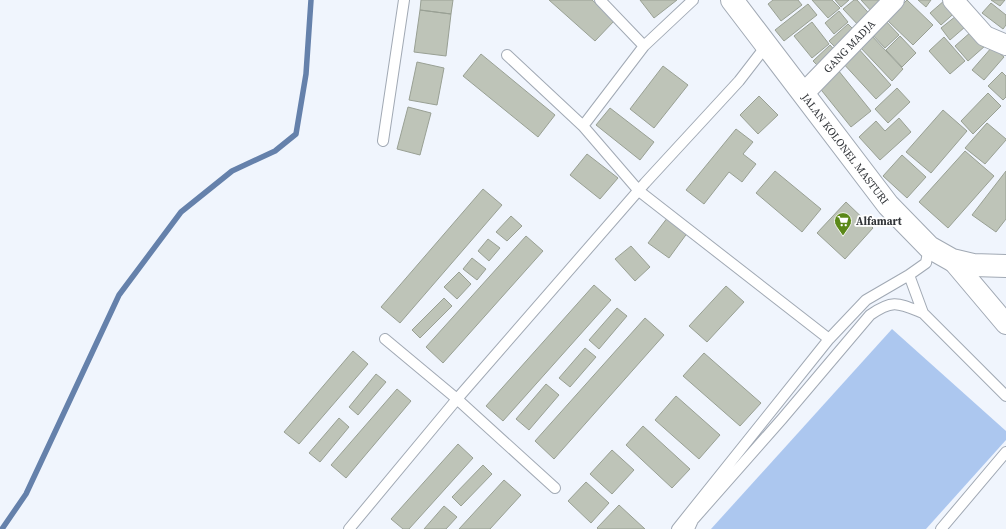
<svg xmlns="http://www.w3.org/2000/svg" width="1006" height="529" font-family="'Source Serif 4',serif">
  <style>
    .green { fill: #acc7ef }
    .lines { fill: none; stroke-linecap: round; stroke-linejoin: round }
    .stream { stroke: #6581ab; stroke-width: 5.5 }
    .building { fill: #bec4b8; stroke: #99a094 }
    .service-casing { stroke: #a1a9b4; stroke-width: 12 }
    .minor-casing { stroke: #a1a9b4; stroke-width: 22 }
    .primary-casing { stroke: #a1a9b4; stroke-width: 24 }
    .service { stroke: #fff; stroke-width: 10 }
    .minor { stroke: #fff; stroke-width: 20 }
    .primary { stroke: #fff; stroke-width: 22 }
    .labels { text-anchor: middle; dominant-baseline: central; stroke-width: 3.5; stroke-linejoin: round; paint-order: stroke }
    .street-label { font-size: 11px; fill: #313438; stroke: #fff }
    .poi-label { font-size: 11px; font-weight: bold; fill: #313438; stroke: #fff; text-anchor: start }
  </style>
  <rect width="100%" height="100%" fill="#f0f5fd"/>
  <path class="green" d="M892 329 1006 431V440L926 529H711Z"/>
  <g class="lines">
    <path class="stream" d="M2 529 26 494 119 295 181 212 232 171 275 151 296 134 306 74 311 0"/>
  </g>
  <path class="building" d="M421 0H453L451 14 420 10Z
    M549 0H592L615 20 595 41Z
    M640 0H677L654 18Z
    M773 0H798L802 5 781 21 768 4Z
    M812 0H832L840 8 828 18Z
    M835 0H849L841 7Z
    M854 0H857L874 19 862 29 843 9Z
    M861 0H889L874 14Z
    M907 0 933 25 913 45 887 20Z
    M918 0H931L926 7Z
    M945 0 959 9 941 25 930 13Z
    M991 0H1005L1000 6Z
    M991 3 1006 15V25L1003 29 982 13Z
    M808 4 817 15 784 41 775 30Z
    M420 10 451 14 446 56 414 52Z
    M839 11 848 22 834 34 825 23Z
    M956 16 965 27 950 40 941 28Z
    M883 18 899 35 885 48 869 31Z
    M812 22 829 44 812 58 794 36Z
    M848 24 859 35 840 52 829 41Z
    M972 31 985 46 968 61 955 46Z
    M871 35 903 69 892 81 859 46Z
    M900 36 916 53 902 67 886 50Z
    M944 37 965 61 950 74 929 51Z
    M830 45 839 55 822 70 813 61Z
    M857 47 891 85 876 99 841 61Z
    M992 47 1004 57 984 80 972 70Z
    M481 54 555 115 538 137 463 76Z
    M417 62 444 68 437 105 409 100Z
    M663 66 688 85 654 128 630 109Z
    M838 70 871 111 851 127 818 86Z
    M1002 72 1006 76V97L1003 100 988 86Z
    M897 88 910 102 888 123 875 109Z
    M988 93 1001 106 973 134 961 121Z
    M759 96 778 115 758 134 740 115Z
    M408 107 431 113 420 155 397 149Z
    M610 108 654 142 640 160 596 125Z
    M943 110 967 131 931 173 906 152Z
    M899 118 911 132 880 160 859 137 876 121 885 131Z
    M987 123 1006 139V140L985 164 965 148Z
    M736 129 753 142 743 154 756 164 742 182 729 172 704 204 686 190Z
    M965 151 994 176 948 228 919 202Z
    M587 154 618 178 600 199 570 175Z
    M902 155 926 177 907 198 883 176Z
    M775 171 821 209 802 232 756 193Z
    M1006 171V219L996 232 972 215Z
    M483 189 502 205 400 323 381 307Z
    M846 202 873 228 845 259 817 233Z
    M511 216 522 226 507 241 496 232Z
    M668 217 688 232 669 258 648 243Z
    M526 236 543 251 443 363 426 347Z
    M488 239 500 248 489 261 478 251Z
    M631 246 650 267 635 281 615 259Z
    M472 258 486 269 477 280 463 269Z
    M459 272 471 284 457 299 444 287Z
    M594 285 611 300 503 421 486 406Z
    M726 286 744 302 707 342 689 326Z
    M444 298 452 306 420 338 412 330Z
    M617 308 627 316 599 349 589 340Z
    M645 318 664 335 554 459 535 441Z
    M585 348 596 357 570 387 559 378Z
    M353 351 368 364 299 444 284 432Z
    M704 353 761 403 740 426 683 376Z
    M376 374 386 382 358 415 349 407Z
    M546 384 559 395 529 430 516 419Z
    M397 389 411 401 346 478 331 465Z
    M676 396 720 435 699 459 655 420Z
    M339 418 349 427 320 462 309 453Z
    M643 426 690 469 672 488 626 445Z
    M458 444 473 458 409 529H403L391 519Z
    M612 450 634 470 612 494 590 474Z
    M483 465 492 474 461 506 452 497Z
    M504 480 521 495 490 529H459Z
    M586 482 609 503 591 523 568 501Z
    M619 505 645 529H598L597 528Z
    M444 506 457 517 446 529H424Z"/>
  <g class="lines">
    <g class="service-casing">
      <path id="service" d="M600 0 644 46
        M507 55 583 126 639 191 829 339
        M583 126 644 46 693 0
        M383 141 404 0
        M909 275 923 313
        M385 339 457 399 555 488
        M349 529 457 399 645 183 739 81 766 46
        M677 529 829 339 866 300 909 275 926 263 929 247
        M689 529 693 520 782 419 870 315C893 299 898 303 923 313L1006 396
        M941 529 1006 452"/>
    </g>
    <g class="minor-casing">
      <g id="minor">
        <path d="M953 0 985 36 1006 45"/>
        <path id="s1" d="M804 93 894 0"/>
        <path d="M952 260 1006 324"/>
      </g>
    </g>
    <g class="primary-casing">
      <g id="primary">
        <path id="s2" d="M732 0 888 205 929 247 952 260 973 265 1006 266"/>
      </g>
    </g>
    <use href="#service" class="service"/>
    <use href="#minor" class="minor"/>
    <use href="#primary" class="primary"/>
  </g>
  <defs>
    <g id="supermarket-pin" transform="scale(0.9)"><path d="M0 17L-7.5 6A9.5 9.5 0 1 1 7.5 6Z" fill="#5b8818" stroke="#fff"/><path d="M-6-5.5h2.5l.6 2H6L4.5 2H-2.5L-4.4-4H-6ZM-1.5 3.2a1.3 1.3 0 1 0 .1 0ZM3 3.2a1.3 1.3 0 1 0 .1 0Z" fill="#fff"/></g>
  </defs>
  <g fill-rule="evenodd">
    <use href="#supermarket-pin" x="843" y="221"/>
  </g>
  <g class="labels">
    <g class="street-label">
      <text stroke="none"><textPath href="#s1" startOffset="65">GANG MADJA</textPath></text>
      <text stroke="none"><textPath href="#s2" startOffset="187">JALAN KOLONEL MASTURI</textPath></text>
    </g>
    <g class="poi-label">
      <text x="856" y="221">Alfamart</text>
    </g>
  </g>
</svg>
